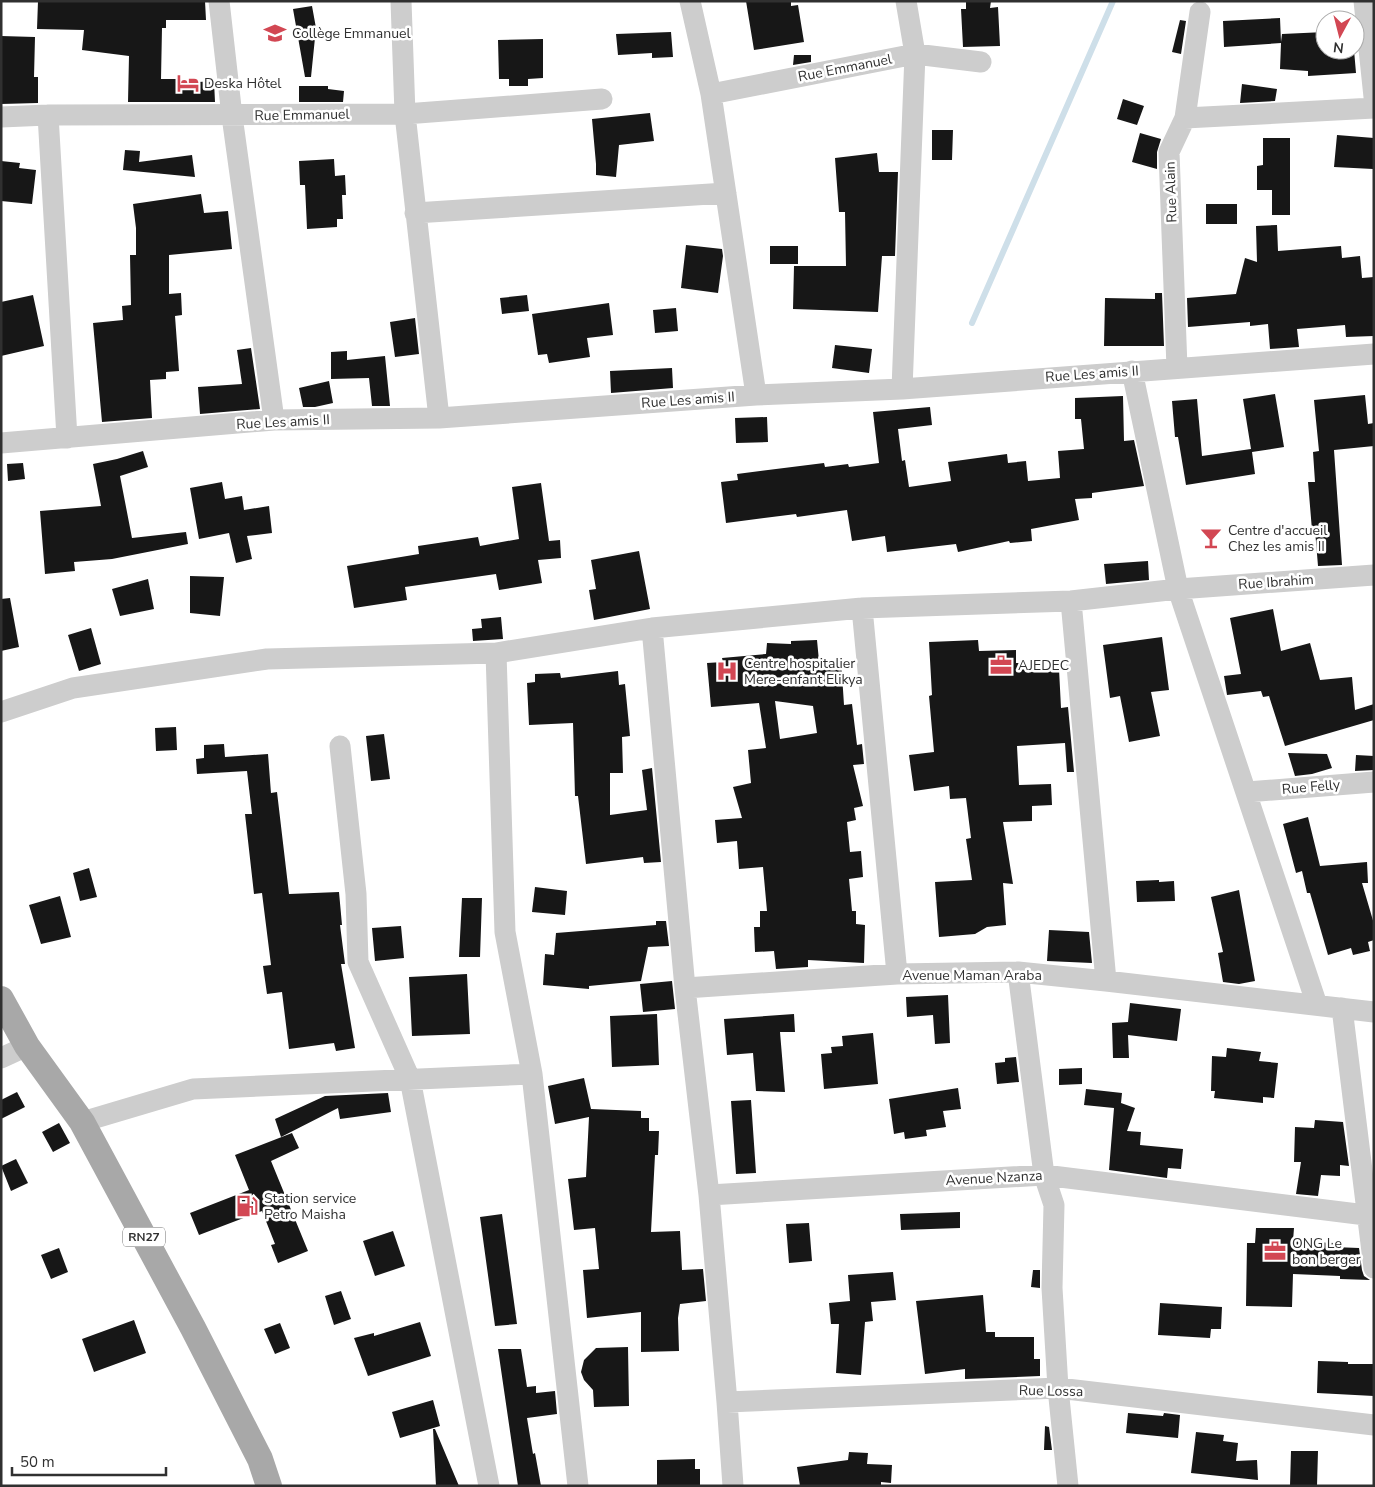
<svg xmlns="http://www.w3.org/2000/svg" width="1375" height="1487" font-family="'Nunito Sans',sans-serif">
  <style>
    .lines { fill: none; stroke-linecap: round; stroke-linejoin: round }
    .stream { stroke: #cedfe9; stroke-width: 6 }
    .building { fill: #171717; fill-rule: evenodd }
    .minor { stroke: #cdcdcd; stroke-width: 21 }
    .major { stroke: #a8a8a8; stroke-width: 26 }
    .labels { text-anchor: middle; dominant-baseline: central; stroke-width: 5; stroke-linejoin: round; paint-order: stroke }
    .shield { fill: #fff; stroke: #6e6e6e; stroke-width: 1 }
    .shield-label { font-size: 12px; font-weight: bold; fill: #303030 }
    .poi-label { font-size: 14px; fill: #303030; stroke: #fff; text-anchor: start }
    .street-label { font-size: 14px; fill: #303030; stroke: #fff }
  </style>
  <rect width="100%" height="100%" fill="#fff"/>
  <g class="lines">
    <path class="stream" d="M972 323 1113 1"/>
  </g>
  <path class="building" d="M38 1H205L206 20H166V28H162L161 79H183V83L214 81 215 102H128L129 56 82 50 84 30 37 29Z
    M746 1H791V6L798 5 804 42 754 50Z
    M966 1H991L990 8 998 7 1000 46 963 47 961 9H966Z
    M312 6 316 28 311 77H305L293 9Z
    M1280 18 1281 42 1282 34 1325 32V50H1354L1356 73 1308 76V71L1280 69 1281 43 1224 47 1223 21Z
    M1180 20 1186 21 1181 54 1172 52Z
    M671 32 673 57 652 58V53L618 55 616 34Z
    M1 36 35 37 34 77H38V103L1 104Z
    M543 39V78L528 79V86H509V79H499L498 40Z
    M794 55H811V62L793 65Z
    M1242 84 1277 89 1275 101 1240 103Z
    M299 86H328V89L344 91 343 102H299Z
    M1123 99 1144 106 1137 125 1117 119Z
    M650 113 654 141 619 145 616 177 596 175V164L592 119Z
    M932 130H953L952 160H932Z
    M1140 133 1161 139 1157 152V169L1132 162Z
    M1337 135 1374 138 1373 169 1334 167Z
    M1263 138H1290V215H1272V190H1257V166L1263 165Z
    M125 150 140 151 139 162 192 155 195 177 123 170Z
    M877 153 879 172H898L895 256H882L878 312 793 309 794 266H846L845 212H839L835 158Z
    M334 159 335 176 345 175 346 195H342L343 219H337V227L307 229 305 185H300L299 161Z
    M1 161 20 163 19 168 36 170 32 204 1 201Z
    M201 194 204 213 228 211 232 249 169 255V294L181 293 182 315 175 316 179 371 166 372V379L150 380 152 418 102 422 93 323 123 320 122 306 131 305 130 255H136V228L133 204Z
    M1206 204H1237V224H1206Z
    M1277 225 1278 251 1341 246 1342 258 1360 256 1362 278 1374 277V336L1346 337 1345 325 1297 329 1299 347 1270 349 1268 324 1250 326V322L1188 327 1187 298 1236 294 1245 258 1257 262 1256 226Z
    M686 245 722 249 723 256 718 293 681 288Z
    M770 246H798V264H770Z
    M1155 293H1162L1164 346H1104L1105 298 1155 299Z
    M33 295 44 346 1 356V302Z
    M527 295 529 311 502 314 500 298Z
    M609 303 613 335 587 338 590 357 549 363 547 354 538 355 532 314Z
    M676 308 678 331 655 333 653 310Z
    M415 318 419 354 395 357 390 322Z
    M835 345 872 349 869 373 832 368Z
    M251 348 260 409 200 414 198 387 242 384 237 350Z
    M347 351V360L385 356 390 406H372L369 378 331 379V352Z
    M672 368 673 388 611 393 610 371Z
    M329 381 333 403 315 407H303L299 388Z
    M1275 394 1284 447 1252 452 1255 474 1186 485 1178 437H1175L1172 401 1197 399 1202 456 1251 449 1243 399Z
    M1365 395 1368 424 1374 423V446L1334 450 1342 565 1318 566 1315 530H1312L1308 482H1315L1313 452 1319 451 1314 400Z
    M1123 396 1124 441 1134 440 1144 486 1092 493V498L1075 499 1079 520 1031 529 1032 541 1010 543 1009 541 958 552 956 544 887 552 885 536 852 541 847 510 797 517 796 514 726 523 721 482 738 480 737 474 824 463 825 467 848 464 849 467 879 463 873 412 930 407 932 425 898 429 902 461 905 460 909 487 951 481 948 462 1007 454 1008 463 1026 461 1028 481 1060 478 1058 451 1084 449 1081 419H1075V398Z
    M767 417 768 442 736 443 735 418Z
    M143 451 148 467 120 476 132 538 186 532 188 544 112 559 74 562 75 571 45 574 40 511 101 506 93 464 117 459Z
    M23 463 25 479 8 481 7 464Z
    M222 482 225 499 242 496 244 510 269 506 272 533 247 536 252 559 236 563 229 533 199 539 190 488Z
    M541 483 549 541 560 540 561 558 538 560 542 583 499 590 496 574 405 587 407 600 354 608 347 566 419 554 418 546 478 537 480 546 519 539 512 487Z
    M639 551 650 609 594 620 589 590 596 589 591 560Z
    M1148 561 1149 580 1106 584 1104 564Z
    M190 576 224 577 220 616 190 613Z
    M148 579 154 609 120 616 112 589Z
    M10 598 19 647 1 651V599Z
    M1273 609 1281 651 1310 643 1320 680 1352 677 1355 710 1374 704V720L1285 746 1269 696 1263 697 1261 691 1227 695 1224 676 1241 674 1230 618Z
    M501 617 503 639 473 641 472 629 482 628 481 619Z
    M91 628 101 664 79 671 68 635Z
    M1162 637 1169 690 1151 692 1160 736 1129 742 1120 696 1110 698 1103 645Z
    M817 640 819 661 841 659 844 705 852 704 857 745 862 744 864 764 853 765 863 806 854 808 856 820 847 822 850 852 861 851 863 877 849 879 852 911H856V924L865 925 864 963 808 960V967L776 969 774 951 755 952 754 927H760V911H767L763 867 739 869 737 841 717 843 715 820 742 818 733 787 751 783 748 750 766 748 759 703 711 707 707 663 723 662 722 658 766 654 767 643 791 644V641ZM775 701 813 706 817 733 780 739Z
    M978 640 979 651 1016 650V663H1027L1028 670 1059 669 1061 708 1068 707 1074 772H1067L1065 743 1017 746 1019 785 1051 784 1052 805 1032 806V821L1003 822 1013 884 1003 883 1006 925 987 927 975 934 939 937 935 882 972 880 966 839 971 838 966 798 950 799 949 786 914 791 909 755 934 752 929 696 932 695 929 642Z
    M618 671 619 685 625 684 630 736 622 737 623 773H610V815L647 810 642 770 652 768 661 862 644 863 643 857 586 864 578 796H575L573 723 529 725 527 683 535 682V674L560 673 561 678Z
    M176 727 177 750 156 751 155 728Z
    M384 734 390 779 371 781 366 736Z
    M224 744 225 757 268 754 271 793 277 792 289 894 339 892 342 925H340L345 964H341L355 1048 336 1051 334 1043 289 1049 282 992 267 994 263 966 271 965 262 893 254 894 245 814H252L247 771 197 774 196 759 204 758V745Z
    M1288 753 1327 754 1332 768 1312 774 1295 776Z
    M1356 755 1374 756V770L1355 771Z
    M1308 817 1320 866 1367 862 1368 883H1362L1374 924V940L1368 942 1370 951 1353 955 1351 948 1328 955 1310 893H1307L1302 871 1296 873 1283 824Z
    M89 868 97 897 80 901 73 873Z
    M1159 880V882L1174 881 1175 901 1137 902 1136 881Z
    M535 887 567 891 565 915 532 912Z
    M1239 890 1255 981 1239 984 1223 982 1218 953 1223 952 1211 897Z
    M60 896 71 937 41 944 29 905Z
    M462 898H482L480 957H459Z
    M656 921H666L669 946 648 947 641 981 589 986V989L543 985 545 954 554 955 556 933 656 925Z
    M401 926 404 958 375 961 372 928Z
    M1049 930 1089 932 1092 963 1047 961Z
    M467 974 470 1034 412 1036 409 977Z
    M672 981 675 1009 643 1012 640 984Z
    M948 995 950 1043 935 1044 933 1015 907 1017 906 997Z
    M1130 1003 1181 1009 1177 1041 1128 1035 1129 1058H1113L1112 1023 1128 1022Z
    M657 1014 659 1065 612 1067 610 1016Z
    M794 1014 795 1032H780L785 1092 756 1091 753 1053 727 1055 724 1019Z
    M873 1033 878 1084 824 1089 821 1054 832 1053 831 1047 843 1046 842 1036Z
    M1227 1048 1261 1052 1259 1061 1278 1063 1274 1098 1263 1097V1103L1214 1098 1215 1091H1211L1212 1056 1226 1057Z
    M1016 1057 1019 1082 997 1084 995 1063 1005 1062V1058Z
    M1082 1068V1084L1059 1085V1069Z
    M584 1078 591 1109 641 1111V1118H649V1131H659L658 1155H655L651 1232 680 1231 682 1270 703 1269 706 1301 680 1304 678 1318 679 1351 641 1352V1312L587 1318 583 1270 599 1269 595 1228 574 1230 568 1179 586 1177 589 1117 555 1124 548 1086Z
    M958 1088 961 1109 943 1111 946 1127 926 1130 927 1136 905 1139 904 1132 894 1134 889 1099Z
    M1086 1089 1122 1093 1121 1103 1135 1108 1127 1131 1141 1132 1140 1145 1183 1149 1181 1169 1168 1168 1167 1178 1109 1170 1114 1108 1084 1105Z
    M17 1092 25 1107 1 1119V1100Z
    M388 1093 391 1112 340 1119 338 1108 281 1137 275 1119 325 1096Z
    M751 1100 756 1173 736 1174 731 1101Z
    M1315 1120 1343 1122 1349 1166 1340 1165V1176L1321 1175 1318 1196 1296 1194 1301 1162H1294L1295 1127 1314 1128Z
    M59 1123 70 1143 53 1152 42 1132Z
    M292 1133 299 1148 271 1161 308 1251 278 1263 271 1245 275 1244 262 1211 199 1235 190 1213 249 1190 235 1155Z
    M16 1159 28 1183 11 1191 1 1166Z
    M960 1212V1228L901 1230 900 1214Z
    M502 1214 517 1324 495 1326 480 1217Z
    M809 1223 812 1261 789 1263 786 1224Z
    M1256 1228H1294L1293 1241 1334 1243 1333 1247 1359 1248 1362 1270 1364 1276 1370 1280 1340 1279V1276L1293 1274 1292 1307 1246 1306 1247 1243H1255Z
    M393 1231 405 1266 375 1276 363 1241Z
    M59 1248 68 1272 51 1279 41 1255Z
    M1033 1270H1040V1288L1031 1287Z
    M893 1272 896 1300 871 1302 873 1321 865 1322 861 1375 836 1373 839 1324H831L829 1303 850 1301 848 1275Z
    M341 1291 351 1319 334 1325 325 1296Z
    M983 1295 986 1332H995V1337H1034V1359H1040V1376L965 1379V1369L925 1374 916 1301Z
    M1160 1303 1222 1307 1221 1329H1211L1210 1338 1158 1335Z
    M134 1320 146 1353 94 1372 82 1339Z
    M420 1322 431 1356 368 1376 354 1338 374 1333V1336Z
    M280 1323 290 1348 275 1354 264 1329Z
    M628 1347 629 1406 594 1407 593 1390 584 1380 581 1372 584 1360 596 1348Z
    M498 1349H521L527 1387 536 1386V1393L555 1391 557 1414 527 1418 533 1454 535 1453 541 1486H518Z
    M1318 1361 1348 1362V1364H1374V1396L1317 1393Z
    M433 1400 440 1426 400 1438 392 1412Z
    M1128 1413 1163 1416 1164 1413 1180 1415 1178 1438 1126 1433Z
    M1045 1426 1049 1427 1052 1450H1044Z
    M433 1429H435L459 1486H436Z
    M1196 1432 1224 1435 1223 1441 1238 1443 1236 1461 1257 1460 1258 1480 1191 1473Z
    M1291 1451H1318L1317 1486H1290Z
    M849 1452 868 1453 867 1464 892 1465 891 1483 881 1482V1486H800L797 1467 848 1460Z
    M695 1459V1469H700V1486H657V1460Z"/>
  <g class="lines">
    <path class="minor" d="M219 1 232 116 274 420
      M401 1 405 114 439 418
      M690 1 711 94 756 395
      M1364 1 1374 97
      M711 94 915 54 981 62
      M48 115 67 438
      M1 117 48 115 405 114 602 99
      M1185 118 1200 12
      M415 213 726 193
      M1177 368 1169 152 1185 118 1374 108
      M1132 371 1178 589 1317 1005
      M902 389 915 54 906 1
      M1 443 274 420 439 418 756 395 902 389 1374 354
      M1071 601 1106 981
      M862 608 897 974
      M652 628 685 988 709 1195 727 1402 733 1486
      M496 653 505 932 532 1074 578 1486
      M1 712 73 688 267 659 496 653 652 628 862 608 1071 601 1178 589 1374 575
      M340 746 356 894 358 962 410 1079 489 1486
      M1247 792 1374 782
      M1018 972 1044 1175 1054 1205 1052 1288 1058 1388 1068 1486
      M685 988 897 974 1018 972 1106 981 1374 1012
      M1342 1008 1374 1268
      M1 1058 27 1046
      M82 1122 193 1089 532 1074
      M709 1195 1044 1175 1374 1216
      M727 1402 1058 1388 1374 1425"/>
    <path class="major" d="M1 999 27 1046 82 1122 193 1328 260 1459 269 1486"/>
  </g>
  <defs>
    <g id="school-bare" transform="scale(1.725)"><path d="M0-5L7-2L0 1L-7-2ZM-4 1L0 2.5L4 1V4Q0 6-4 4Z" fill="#d24753" stroke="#fff" stroke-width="2.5" paint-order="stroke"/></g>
    <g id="hotel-bare" transform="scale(1.725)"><path d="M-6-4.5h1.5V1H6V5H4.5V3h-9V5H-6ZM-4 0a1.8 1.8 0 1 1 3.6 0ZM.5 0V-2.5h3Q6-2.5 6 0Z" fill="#d24753" stroke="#fff" stroke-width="2.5" paint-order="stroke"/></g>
    <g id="bar-bare" transform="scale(1.725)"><path d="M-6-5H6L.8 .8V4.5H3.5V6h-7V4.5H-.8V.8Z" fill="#d24753" stroke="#fff" stroke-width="2.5" paint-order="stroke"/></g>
    <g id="office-bare" transform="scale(1.725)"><path d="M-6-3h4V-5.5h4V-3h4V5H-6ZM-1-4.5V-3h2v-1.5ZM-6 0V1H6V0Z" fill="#d24753" stroke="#fff" stroke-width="2.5" paint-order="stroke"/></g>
    <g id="hospital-bare" transform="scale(1.725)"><path d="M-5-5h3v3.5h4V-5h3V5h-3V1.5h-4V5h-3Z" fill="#d24753" stroke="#fff" stroke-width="2.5" paint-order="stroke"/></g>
    <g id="fuel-bare" transform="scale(1.725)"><path d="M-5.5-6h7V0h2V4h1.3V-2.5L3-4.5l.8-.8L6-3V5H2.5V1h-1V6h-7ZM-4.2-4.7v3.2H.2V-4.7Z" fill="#d24753" stroke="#fff" stroke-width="2.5" paint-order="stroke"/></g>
  </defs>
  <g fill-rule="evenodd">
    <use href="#school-bare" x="275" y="33"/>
    <use href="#hotel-bare" x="188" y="83"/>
    <use href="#bar-bare" x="1211" y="538"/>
    <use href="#office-bare" x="1001" y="665"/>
    <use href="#hospital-bare" x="727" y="671"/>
    <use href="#fuel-bare" x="247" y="1206"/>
    <use href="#office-bare" x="1275" y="1251"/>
  </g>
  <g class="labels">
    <rect class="shield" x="123" y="1227.5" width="42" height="19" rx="4"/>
    <g class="shield-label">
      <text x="144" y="1237">RN27</text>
    </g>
    <g class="poi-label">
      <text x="292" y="33">Collège Emmanuel</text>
      <text x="204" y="83">Deska Hôtel</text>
      <text x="1228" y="530">Centre d'accueil<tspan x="1228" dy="16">Chez les amis II</tspan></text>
      <text x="744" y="663">Centre hospitalier<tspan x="744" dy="16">Mere-enfant Elikya</tspan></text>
      <text x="1018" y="665">AJEDEC</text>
      <text x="264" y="1198">Station service<tspan x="264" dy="16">Petro Maisha</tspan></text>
      <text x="1292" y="1243">ONG Le<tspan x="1292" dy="16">bon berger</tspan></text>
    </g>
    <g class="street-label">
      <text transform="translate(845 68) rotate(-11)">Rue Emmanuel</text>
      <text transform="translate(302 115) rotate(-1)">Rue Emmanuel</text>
      <text transform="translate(1171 192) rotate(-92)">Rue Alain</text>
      <text transform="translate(1092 374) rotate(-4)">Rue Les amis II</text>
      <text transform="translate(688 400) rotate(-4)">Rue Les amis II</text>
      <text transform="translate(283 422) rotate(-3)">Rue Les amis II</text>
      <text transform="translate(1276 582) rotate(-4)">Rue Ibrahim</text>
      <text transform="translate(1311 787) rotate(-5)">Rue Felly</text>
      <text x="972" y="975">Avenue Maman Araba</text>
      <text transform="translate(994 1178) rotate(-3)">Avenue Nzanza</text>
      <text transform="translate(1051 1391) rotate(1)">Rue Lossa</text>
    </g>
  </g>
  <rect width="1375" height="1487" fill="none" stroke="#303030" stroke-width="5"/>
  <g transform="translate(1340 35) rotate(187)"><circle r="24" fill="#ffffff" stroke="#acacac"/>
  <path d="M0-4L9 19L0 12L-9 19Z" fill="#d24753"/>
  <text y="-8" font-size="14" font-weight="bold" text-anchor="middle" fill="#303030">N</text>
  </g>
  <path d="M12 1467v8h154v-8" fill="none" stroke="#303030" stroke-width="2.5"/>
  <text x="20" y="1467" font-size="15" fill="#303030" stroke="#ffffff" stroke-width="4" paint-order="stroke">50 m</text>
</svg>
